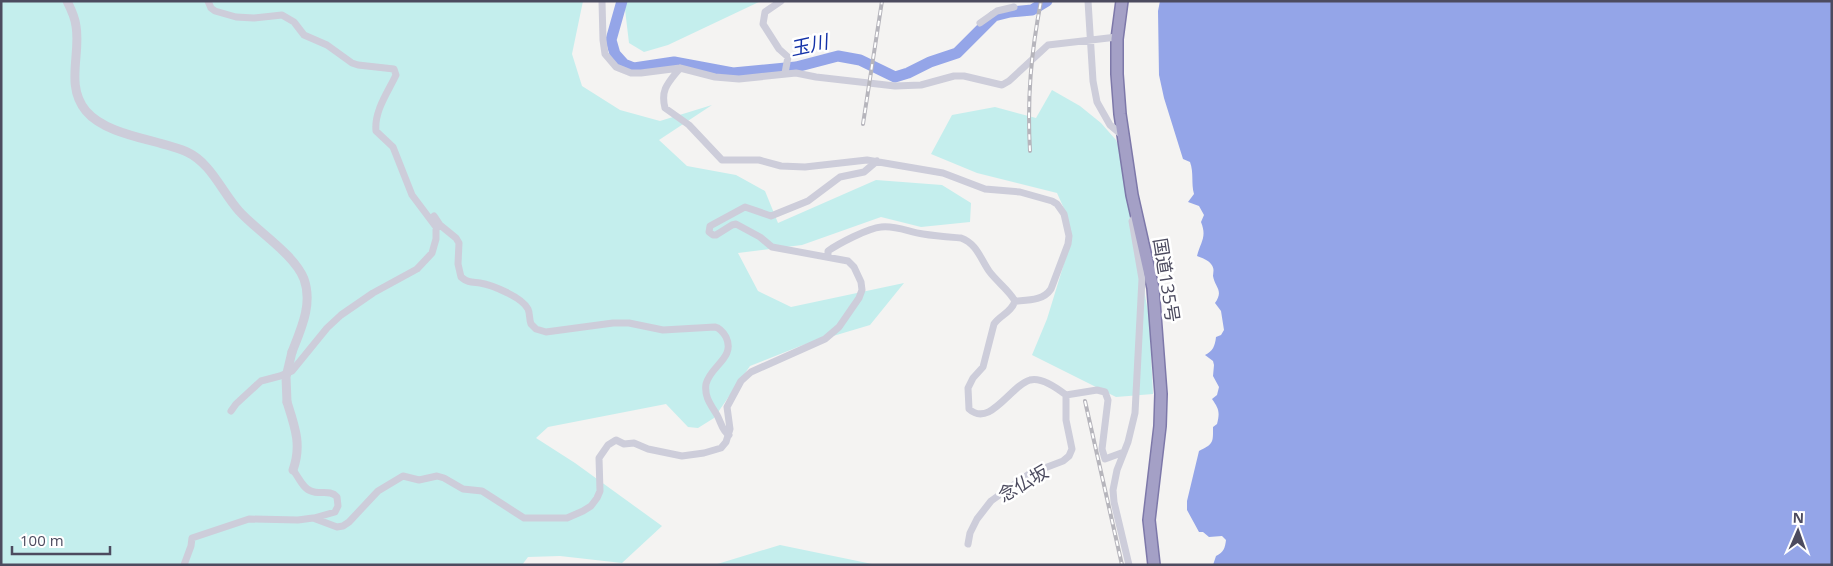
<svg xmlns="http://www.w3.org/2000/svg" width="1833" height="566" font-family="'Open Sans','Noto Sans JP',sans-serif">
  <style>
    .green { fill: #c4eeed }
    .water { fill: #94a5e8 }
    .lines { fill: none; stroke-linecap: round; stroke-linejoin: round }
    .river { stroke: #94a5e8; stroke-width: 11 }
    .trunk-casing { stroke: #7d78a9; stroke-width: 14 }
    .minor { stroke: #cdcdda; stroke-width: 7 }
    .tertiary { stroke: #cdcdda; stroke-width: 9 }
    .trunk { stroke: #a4a0c6; stroke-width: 11 }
    .rail-casing { stroke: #b6b5bc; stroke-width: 4 }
    .rail { stroke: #fff; stroke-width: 2; stroke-dasharray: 5.5; stroke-linecap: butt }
    .tertiary-bridge { stroke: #cdcdda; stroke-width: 9 }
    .labels { text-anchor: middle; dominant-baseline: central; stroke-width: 5; stroke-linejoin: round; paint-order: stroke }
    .street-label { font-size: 18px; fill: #4c4b5f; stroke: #fff }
    .water-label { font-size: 19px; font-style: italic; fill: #1432a8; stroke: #fff }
  </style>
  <rect width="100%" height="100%" fill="#f4f3f2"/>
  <path class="green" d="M1 1H583L572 54 582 86 620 110 660 121 712 105 659 140 687 166 736 175 765 191 778 223 876 180 942 185 971 203 970 222 921 227 881 217 802 245 738 253 758 291 791 307 904 283 870 325 803 345 750 366 714 418 698 428 688 427 666 404 548 427 536 438 575 463 662 526 622 563 560 556 528 557 522 565H1Z
    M624 1H761L668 45 644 52 629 43Z
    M1052 90 1080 106 1101 123 1116 140 1124 157 1126 192 1149 317 1153 394 1116 397 1032 355 1047 319 1066 257V213L1057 193 977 173 931 154 952 115 995 107 1036 118Z
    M780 545 877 565H714Z"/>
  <path class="water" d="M1160 1H1832V565H1213L1216 556C1224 552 1225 548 1226 540L1222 536 1209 537 1203 532H1199L1187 510V501L1199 451C1214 444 1213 442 1213 427L1217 424C1220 412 1219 409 1212 399L1217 395 1219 387 1213 376 1214 365 1213 361 1205 355C1213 351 1215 346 1216 337L1221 335 1224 330 1221 311 1215 303C1224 290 1215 288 1213 276 1213 272 1215 269 1211 264 1208 260 1202 258 1197 256 1201 241 1207 237 1201 222L1204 215 1199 206 1188 202 1194 194C1191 183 1194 173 1190 162L1183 159 1164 98 1159 75 1158 11Z"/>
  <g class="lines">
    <path class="river" d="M622 1 611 40 615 54 624 64 634 68 674 62 733 73 796 67 838 56 860 60 895 77 908 73 930 62 957 53 994 16 1010 12 1032 10 1047 1"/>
    <g class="trunk-casing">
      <path id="trunk" d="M1122 1 1117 39V74L1120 114 1132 195 1153 288 1161 394 1160 426 1149 520 1154 565"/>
    </g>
    <path class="minor" d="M208 1 211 8 215 11 236 17 254 18 282 15 294 22 304 35 327 45 352 63 358 65 394 69 396 75C388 92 374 111 376 131L393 147 412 195 436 227V239L432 253 417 269 373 293 341 315 327 328 292 371 280 376 261 381 236 404 231 411
      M602 1 603 40 605 54 616 67 631 73H641L680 68 715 77 739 79 796 73 816 77 895 86 921 85 954 76H964L1002 85 1009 81 1048 45 1117 37
      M781 1 765 12 763 24 779 49 788 57 785 73
      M1088 1 1093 81 1097 102 1110 125 1122 135
      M980 23 997 11 1014 7
      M680 68C669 82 660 89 665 108L689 125 722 160H759L781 166 805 167 867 160 943 173 985 189 1020 192 1052 201 1057 204 1064 214 1069 236 1068 244 1051 289C1043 301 1028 300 1015 301
      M434 216 440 225 456 238 459 243 458 264 461 277C468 283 472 282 480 283 492 285 522 297 528 309 530 313 529 319 531 324L536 329 546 332 613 323H629L663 330 715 327C720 328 723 332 726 337 736 358 710 366 706 384 704 397 711 405 717 415 721 422 722 431 729 435
      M828 256V251C838 244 868 228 881 227 895 225 909 232 923 234 935 236 949 237 961 238 977 244 980 258 989 271 997 282 1008 289 1015 301 1011 313 1000 315 994 324L983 367 973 378 968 388 969 409C990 428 1010 386 1030 380 1041 377 1057 388 1066 395
      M1066 395 1097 390 1105 392 1108 400 1102 449 1105 459 1124 452
      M293 470C298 476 303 489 311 491 320 495 330 489 337 497L338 506 335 512 314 518
      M968 544 970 533 977 519 991 501 1029 474 1063 461 1069 456 1072 449 1066 420V395
      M184 565 191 546 192 538 249 519 298 520 313 518 337 527 343 526 349 522 378 491 403 476 419 480 437 476 444 478 463 489 482 491 524 518H567L583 511 591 506 597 498 600 491 599 458 608 445 616 440 624 444 634 443 648 449 682 456 704 453 721 448 726 442 730 429 727 407 741 381 751 372 825 339 839 327 859 298 862 290 861 282 854 267 848 261 772 247 760 237 736 224 732 225 716 235H713L709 232 710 226 745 207 771 216 808 201 840 177 864 172 877 161
      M1129 565 1114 502 1113 490 1117 470 1128 442 1135 413 1142 279 1132 221 1135 217"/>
    <path class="tertiary" d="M67 1C71 9 75 17 76 26 81 54 65 86 86 111 107 136 157 139 187 152 211 163 222 192 239 211 258 232 294 254 304 279 313 304 301 329 292 352
      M287 402C295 427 302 445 293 470"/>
    <use href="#trunk" class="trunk"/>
    <g class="rail-casing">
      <path id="rail" d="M863 124 882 1
        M1030 151C1027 98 1031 53 1041 1
        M1085 401 1122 565"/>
    </g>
    <use href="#rail" class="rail"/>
    <path class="tertiary-bridge" d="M287 402 286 377 292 352"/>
  </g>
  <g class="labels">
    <g class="street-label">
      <text transform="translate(1167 280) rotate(81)">国道135号</text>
      <text transform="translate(1023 483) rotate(-30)">念仏坂</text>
    </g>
    <g class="water-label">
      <text transform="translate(809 45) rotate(-12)">玉川</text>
    </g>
  </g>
  <rect width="1833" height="566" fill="none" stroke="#4c4b5f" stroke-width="5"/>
  <g transform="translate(1798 531) rotate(2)" stroke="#ffffff" stroke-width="4" paint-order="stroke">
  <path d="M0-4L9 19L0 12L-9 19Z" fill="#4c4b5f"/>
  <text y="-8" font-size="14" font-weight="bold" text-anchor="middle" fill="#4c4b5f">N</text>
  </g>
  <path d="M12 546v8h98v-8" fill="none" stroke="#4c4b5f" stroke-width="2.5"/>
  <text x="20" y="546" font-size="15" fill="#4c4b5f" stroke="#ffffff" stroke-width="4" paint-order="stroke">100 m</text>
</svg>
